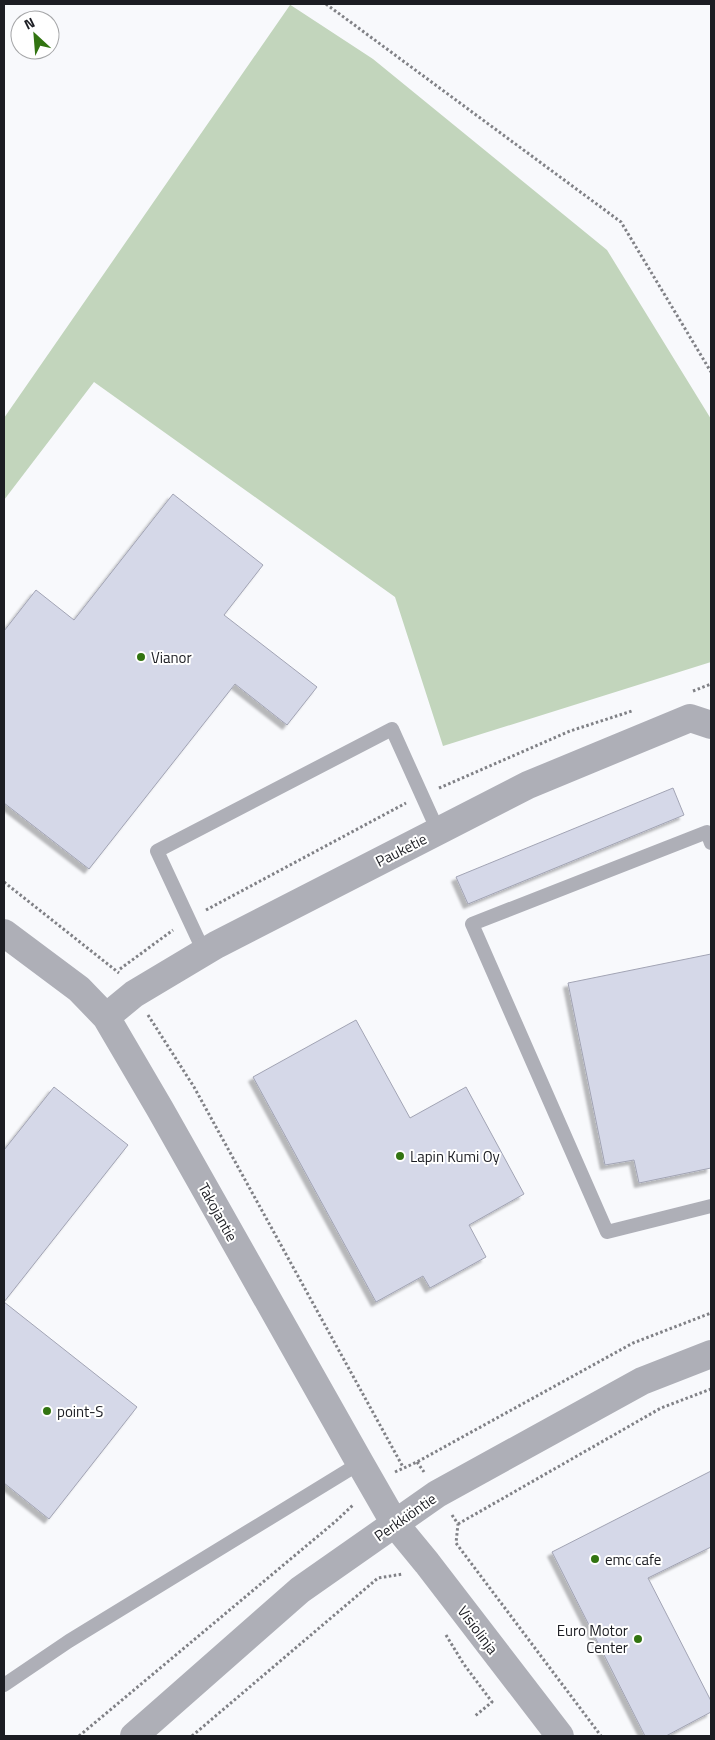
<svg xmlns="http://www.w3.org/2000/svg" width="715" height="1740" font-family="'Titillium Web',sans-serif">
  <style>
    .green { fill: #c2d5bc }
    .building { fill: #d5d8e8; stroke: #a2a4b4; filter: url(#shadow) }
    .lines { fill: none; stroke-linecap: round; stroke-linejoin: round }
    .path { stroke: #808186; stroke-width: 3; stroke-dasharray: 2.5 2.5; stroke-linecap: butt }
    .service { stroke: #aeafb7; stroke-width: 14 }
    .minor { stroke: #aeafb7; stroke-width: 28 }
    .poi-dot { fill: #327411; stroke: #fff; stroke-width: 2 }
    .labels { text-anchor: middle; dominant-baseline: central; stroke-width: 4; stroke-linejoin: round; paint-order: stroke }
    .poi-label { font-size: 15px; fill: #1c1d23; stroke: #fff; text-anchor: start }
    .street-label { font-size: 15px; fill: #1c1d23; stroke: #fff }
  </style>
  <defs>
    <filter id="shadow"><feDropShadow dx="-4.5" dy="4.5" stdDeviation="1" flood-color="#0004"/></filter>
  </defs>
  <rect width="100%" height="100%" fill="#f8f9fc"/>
  <path class="green" d="M289 4 373 59 607 250 711 419V662L443 746 395 597 94 382 4 500V418L290 5Z"/>
  <path class="building" d="M173 494 263 565 224 615 317 687 287 725 235 684 89 869 4 803V631L36 590 74 620Z
    M673 788 684 815 468 904 456 877Z
    M711 954V1168L639 1183 634 1160 605 1165 568 983Z
    M356 1020 410 1118 466 1087 524 1194 469 1225 486 1257 430 1288 423 1276 376 1302 253 1077Z
    M54 1087 128 1145 4 1302 137 1407 49 1519 4 1483V1150Z
    M711 1471V1547L648 1578 711 1701V1712L666 1736H645L552 1552Z"/>
  <g class="lines">
    <path class="path" d="M326 4 621 222 711 372
      M693 691 711 684
      M439 788 570 731 632 711
      M4 882 119 973
      M206 910 406 803
      M120 969 173 930
      M148 1015 194 1087 403 1467
      M417 1462 424 1472
      M395 1472 417 1462 633 1343 711 1313
      M452 1515 458 1524 456 1543 601 1736
      M458 1524 661 1408 711 1389
      M446 1635 463 1663 492 1702 475 1716
      M79 1736 336 1521 353 1505
      M192 1736 378 1578 403 1574"/>
    <path class="service" d="M711 843 707 832 472 924 607 1232 711 1206
      M204 952 157 851 392 729 438 831
      M4 1685 69 1641 360 1463"/>
    <path class="minor" d="M4 933 79 989 106 1017 160 1109 360 1463 395 1524 427 1563 560 1736
      M106 1017 134 994 216 945 528 785 690 718 711 725
      M134 1736 300 1590 437 1494 642 1381 711 1354"/>
  </g>
  <g class="poi-dot">
    <circle cx="141" cy="657" r="5"/>
    <circle cx="400" cy="1156" r="5"/>
    <circle cx="47" cy="1411" r="5"/>
    <circle cx="595" cy="1559" r="5"/>
    <circle cx="638" cy="1639" r="5"/>
  </g>
  <g class="labels">
    <g class="poi-label">
      <text x="151" y="657">Vianor</text>
      <text x="410" y="1156">Lapin Kumi Oy</text>
      <text x="57" y="1411">point-S</text>
      <text x="605" y="1559">emc cafe</text>
      <text x="628" y="1630" text-anchor="end">Euro Motor<tspan x="628" dy="17">Center</tspan></text>
    </g>
    <g class="street-label">
      <text transform="translate(401 850) rotate(-27)">Pauketie</text>
      <text transform="translate(218 1212) rotate(61)">Takojantie</text>
      <text transform="translate(405 1517) rotate(-35)">Perkkiöntie</text>
      <text transform="translate(478 1630) rotate(53)">Visiolinja</text>
    </g>
  </g>
  <rect width="715" height="1740" fill="none" stroke="#1c1d23" stroke-width="10"/>
  <g transform="translate(35 35) rotate(334)"><circle r="24" fill="#ffffff" stroke="#a4a5a7"/>
  <path d="M0-4L9 19L0 12L-9 19Z" fill="#327411"/>
  <text y="-8" font-size="14" font-weight="bold" text-anchor="middle" fill="#1c1d23">N</text>
  </g>
</svg>
